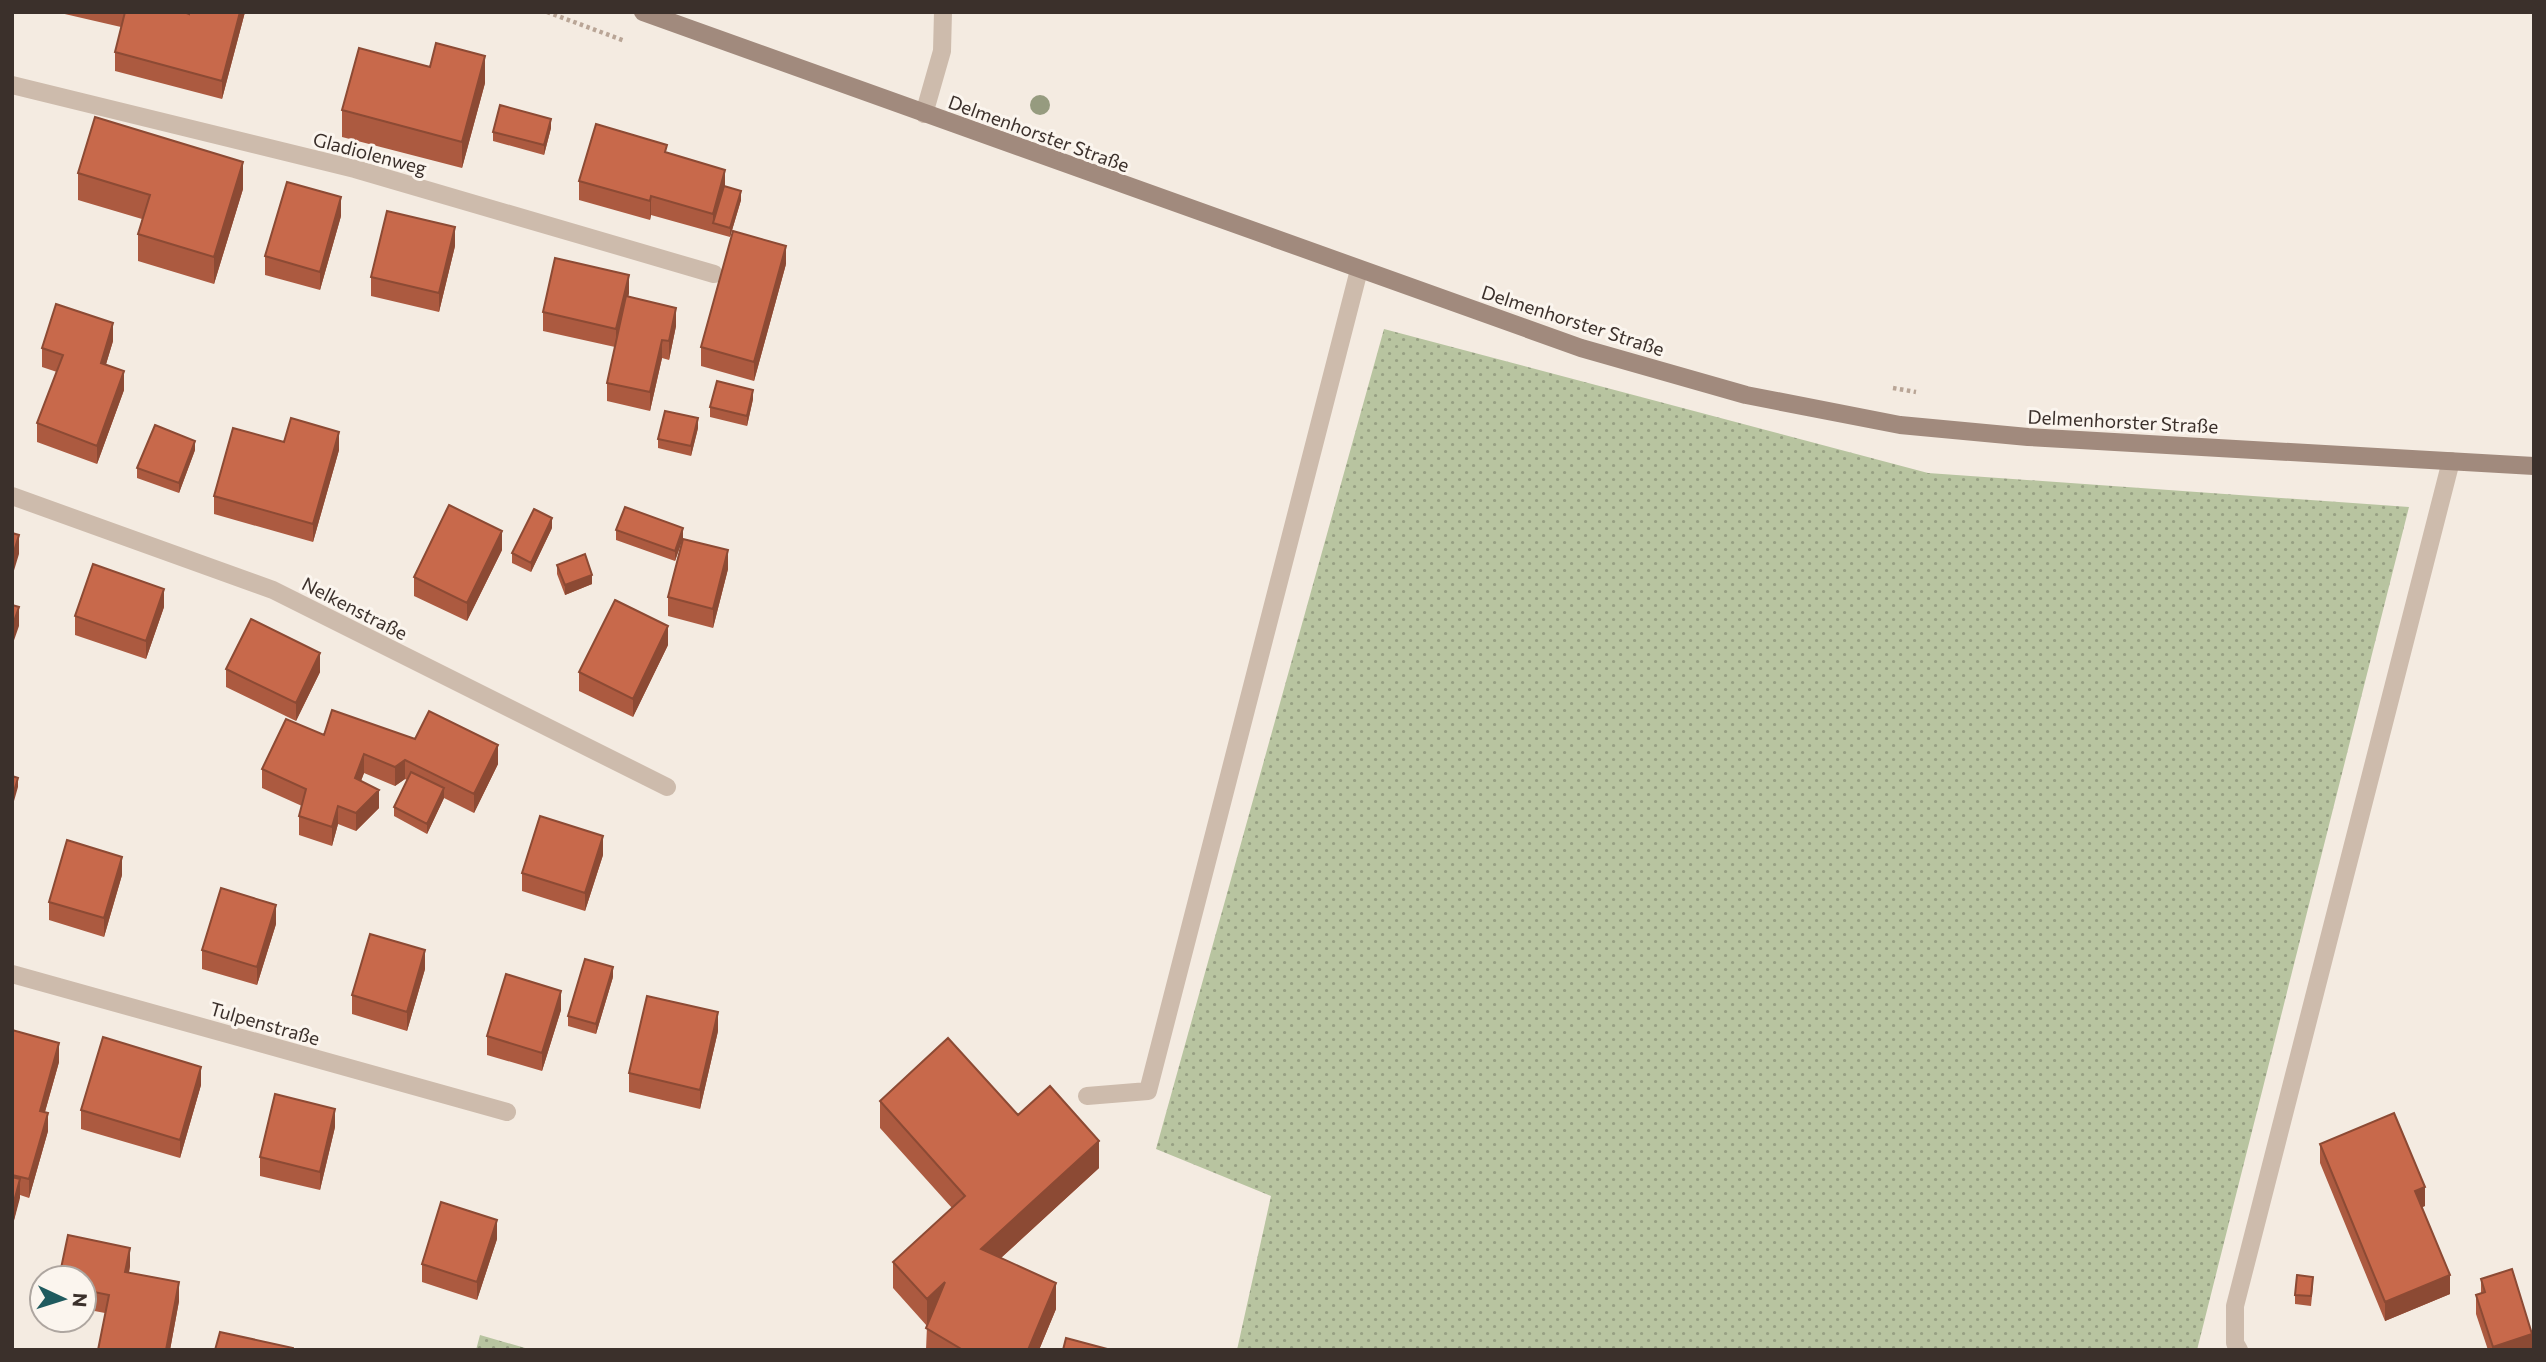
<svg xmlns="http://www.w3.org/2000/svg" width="2546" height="1362" font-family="Commissioner,sans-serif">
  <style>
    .grass { fill: url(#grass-dots) }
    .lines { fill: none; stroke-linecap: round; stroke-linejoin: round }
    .path { stroke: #b9a596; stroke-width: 4.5; stroke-dasharray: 3.5 3.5; stroke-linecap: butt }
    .lane { stroke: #cdbbac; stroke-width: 18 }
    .street { stroke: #cdbbac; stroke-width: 18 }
    .secondary { stroke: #a18a7d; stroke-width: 18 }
    .tree { fill: #969b7f }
    .wall { fill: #ac5a40 }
    .shaded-wall { fill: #8c4a34 }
    .building { fill: #c8694b; stroke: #8c4a34; stroke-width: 2 }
    .labels { text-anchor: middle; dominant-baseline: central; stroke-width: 6; stroke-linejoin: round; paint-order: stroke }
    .street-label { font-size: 19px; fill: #3b302b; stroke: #fbf5ee }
  </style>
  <defs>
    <pattern id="grass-dots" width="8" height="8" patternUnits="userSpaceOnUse" patternTransform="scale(1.75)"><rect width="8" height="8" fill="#b8c4a0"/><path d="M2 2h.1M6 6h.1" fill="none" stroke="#97a083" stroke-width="1.8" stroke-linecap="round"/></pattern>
  </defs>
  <rect width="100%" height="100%" fill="#f4ebe1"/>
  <path class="grass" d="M1384 329 1928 473 2409 507 2197 1350H1237L1271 1196 1156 1149Z
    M480 1335 532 1350H476Z"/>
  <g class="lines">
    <path class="path" d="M547 12 625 41
      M1893 388 1916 392"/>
    <path class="lane" d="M1087 1096 1148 1091 1359 270
      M2239 1350 2235 1343V1306L2451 461"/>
    <path class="street" d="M12 85 355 169 714 274
      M924 114 942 51 943 12
      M12 496 273 590 667 787
      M12 974 507 1112"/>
    <path class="secondary" d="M643 12 1581 348 1746 395 1900 425 2028 437 2534 466"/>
  </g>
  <circle class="tree" cx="1040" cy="105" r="10"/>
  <path class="wall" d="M56 12H184L189 14 245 12 222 99 115 71V52L121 27Z
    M485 83 462 168 342 137V110Z
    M551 128 544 155 493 141V132Z
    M667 153 725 186 741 200 730 237 651 215 650 220 579 200V181Z
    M78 173 243 189 214 284 138 261V234L142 219 78 200Z
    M341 216 320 290 265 275V256Z
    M455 246 439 312 371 296V277Z
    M786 264 754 381 701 366V347Z
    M629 293 628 297 676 326 669 360 662 358 650 411 607 401V383L615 347 543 331V312Z
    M113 341 106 364 124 390 97 464 37 442V423L57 372 42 367V348Z
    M753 399 747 426 710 417V407Z
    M698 428 691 456 658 448V439Z
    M284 442 339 450 313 542 214 514V496Z
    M195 450 179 493 137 478V468Z
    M552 528 531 572 512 563V553Z
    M616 530 683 538V539L728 569 713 628 668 616V597L682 541 675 561 616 540Z
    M502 550 467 621 414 596V577Z
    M557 565 592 584 565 595 557 574Z
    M164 607 146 659 75 635V616Z
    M668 645 633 717 579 691V672Z
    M226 669 320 672 296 721 226 687Z
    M324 735 415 739 498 764 474 813 444 798 427 834 394 816V807L407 780 405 779 395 786 364 773 361 781 379 808 356 831 338 824 332 846 299 835V816L302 806 262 788V769Z
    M603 855 585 911 522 891V873Z
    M122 875 104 937 49 920V902Z
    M276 924 257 985 202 969V950Z
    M425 969 407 1031 352 1014V995Z
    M613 977 596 1034 568 1026V1016Z
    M561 1010 542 1071 487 1055V1036Z
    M12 1030 59 1062 45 1112 48 1131 29 1198 20 1195 12 1228Z
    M718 1031 700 1109 629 1092V1073Z
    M201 1085 180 1158 81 1129V1110Z
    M880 1101 1018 1115 1099 1168 1001 1258 1056 1309 1039 1350H926L927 1326 893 1288V1262L952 1208 880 1128Z
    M335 1127 320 1190 260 1176V1157Z
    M2320 1144 2425 1206 2422 1207 2450 1294 2385 1321 2320 1163Z
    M497 1239 477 1300 422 1282V1264Z
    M130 1266 129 1273 179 1301 170 1350H98L105 1313 84 1309V1278Z
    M2481 1279 2532 1350H2488L2476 1314V1295L2481 1294Z
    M2313 1286 2311 1306 2295 1304V1295Z"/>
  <path class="shaded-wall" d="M240 12H245L222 99V81Z
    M485 56V83L462 168V142Z
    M551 119V128L544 155V145Z
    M243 162V189L214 284V257Z
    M725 170V189L713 223V214Z
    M741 191V200L730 237V228Z
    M651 196V215L650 220V201Z
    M341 197V216L320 290V272Z
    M455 227V246L439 312V293Z
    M786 246V264L754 381V362Z
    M629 275V293L616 347V329Z
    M676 308V326L669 360V341Z
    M113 323V341L101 381V363Z
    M662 340V358L650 411V392Z
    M124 371V390L97 464V446Z
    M753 390V399L747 426V416Z
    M698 418V428L691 456V446Z
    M339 432V450L313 542V524Z
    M195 441V450L179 493V483Z
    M552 518V528L531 572V563Z
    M683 528V538L675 561V551Z
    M502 531V550L467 621V603Z
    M19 535V554L12 577V558Z
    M728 550V569L713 628V609Z
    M592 575V584L565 595V585Z
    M164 589V607L146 659V641Z
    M19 607V626L12 646V627Z
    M668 626V645L633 717V699Z
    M320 653V672L296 721V703Z
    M498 745V764L474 813V794Z
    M364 754V773L355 796V778Z
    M405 760V779L395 786V767Z
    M18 778V787L12 808V798Z
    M444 788V798L427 834V824Z
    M379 790V808L356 831V813Z
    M338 806V824L332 846V827Z
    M603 836V855L585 911V893Z
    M122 857V875L104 937V918Z
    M276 905V924L257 985V967Z
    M425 950V969L407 1031V1012Z
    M613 967V977L596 1034V1024Z
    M561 991V1010L542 1071V1053Z
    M718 1012V1031L700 1109V1090Z
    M59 1043V1062L40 1129V1111Z
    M201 1067V1085L180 1158V1140Z
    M335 1109V1127L320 1190V1172Z
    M48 1113V1131L29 1198V1179Z
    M1099 1141V1168L981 1276V1249Z
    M20 1179V1198L12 1228V1209Z
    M2425 1187V1206L2415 1210V1191Z
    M497 1220V1239L477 1300V1282Z
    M130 1248V1266L125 1291V1272Z
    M2450 1275V1294L2385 1321V1302Z
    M179 1282V1301L170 1350H166Z
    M945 1282 927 1326V1299Z
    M1056 1283V1309L1039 1350H1028Z
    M2532 1334V1350H2493V1347Z"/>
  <path class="building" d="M125 12H184L189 14V12H240L222 81 115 52Z
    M436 43 485 56 462 142 342 110 359 48 430 67Z
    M500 105 551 119 544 145 493 132Z
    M95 117 243 162 214 257 138 234 150 195 78 173Z
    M596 124 667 145 665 152 725 170 713 214 651 196 650 201 579 181Z
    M287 182 341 197 320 272 265 256Z
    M724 186 741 191 730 228 713 223Z
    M387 211 455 227 439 293 371 277Z
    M733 231 786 246 754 362 701 347Z
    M555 258 629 275 616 329 543 312Z
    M626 296 676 308 669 341 662 340 650 392 607 383Z
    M56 304 113 323 101 363 124 371 97 446 37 423 63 355 42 348Z
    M717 381 753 390 747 416 710 407Z
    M665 411 698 418 691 446 658 439Z
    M291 418 339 432 313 524 214 496 233 428 284 442Z
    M155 425 195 441 179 483 137 468Z
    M449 505 502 531 467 603 414 577Z
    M625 507 683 528 675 551 616 530Z
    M534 509 552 518 531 563 512 553Z
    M12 533 19 535 12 558Z
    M683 539 728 550 713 609 668 597Z
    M585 554 592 575 565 585 557 565Z
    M93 564 164 589 146 641 75 616Z
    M615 600 668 626 633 699 579 672Z
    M12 605 19 607 12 627Z
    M251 619 320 653 296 703 226 669Z
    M332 710 415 739 429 711 498 745 474 794 405 760 395 767 364 754 355 778 379 790 356 813 338 806 332 827 299 816 306 789 262 769 286 719 324 735Z
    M411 772 444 788 427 824 394 807Z
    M12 776 18 778 12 798Z
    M540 816 603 836 585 893 522 873Z
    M67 840 122 857 104 918 49 902Z
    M221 888 276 905 257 967 202 950Z
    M370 934 425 950 407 1012 352 995Z
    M585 959 613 967 596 1024 568 1016Z
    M506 974 561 991 542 1053 487 1036Z
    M647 996 718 1012 700 1090 629 1073Z
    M12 1030 59 1043 40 1111 48 1113 29 1179 12 1175Z
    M103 1037 201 1067 180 1140 81 1110Z
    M948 1038 1018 1115 1050 1086 1099 1141 981 1249 1056 1283 1028 1350H963L926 1328 945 1282 927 1299 893 1262 965 1196 880 1101Z
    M275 1094 335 1109 320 1172 260 1157Z
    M2394 1113 2425 1187 2415 1191 2450 1275 2385 1302 2320 1144Z
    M12 1177 20 1179 12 1209Z
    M441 1202 497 1220 477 1282 422 1264Z
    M68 1235 130 1248 125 1272 179 1282 166 1350H98L109 1295 84 1290V1278H59Z
    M2512 1269 2532 1334 2493 1347 2476 1295 2485 1292 2481 1279Z
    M2297 1275 2313 1277 2311 1296 2295 1295Z
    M220 1332 293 1348V1350H215Z
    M1066 1338 1111 1350H1063Z"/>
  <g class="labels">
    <g class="street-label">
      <text transform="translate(1039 133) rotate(20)">Delmenhorster Straße</text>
      <text transform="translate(370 153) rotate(15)">Gladiolenweg</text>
      <text transform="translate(1573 320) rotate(18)">Delmenhorster Straße</text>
      <text transform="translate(2123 421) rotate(3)">Delmenhorster Straße</text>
      <text transform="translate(355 608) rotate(27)">Nelkenstraße</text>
      <text transform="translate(265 1023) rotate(16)">Tulpenstraße</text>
    </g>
  </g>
  <rect width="2546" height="1362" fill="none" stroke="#3b302b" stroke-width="28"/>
  <g transform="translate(63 1299) rotate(94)"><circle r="33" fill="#fbf5ee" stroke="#aea6a0" stroke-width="2"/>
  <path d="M0-5L12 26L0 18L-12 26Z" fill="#1f5a5e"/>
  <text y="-10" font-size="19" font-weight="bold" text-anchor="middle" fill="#3b302b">N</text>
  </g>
</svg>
